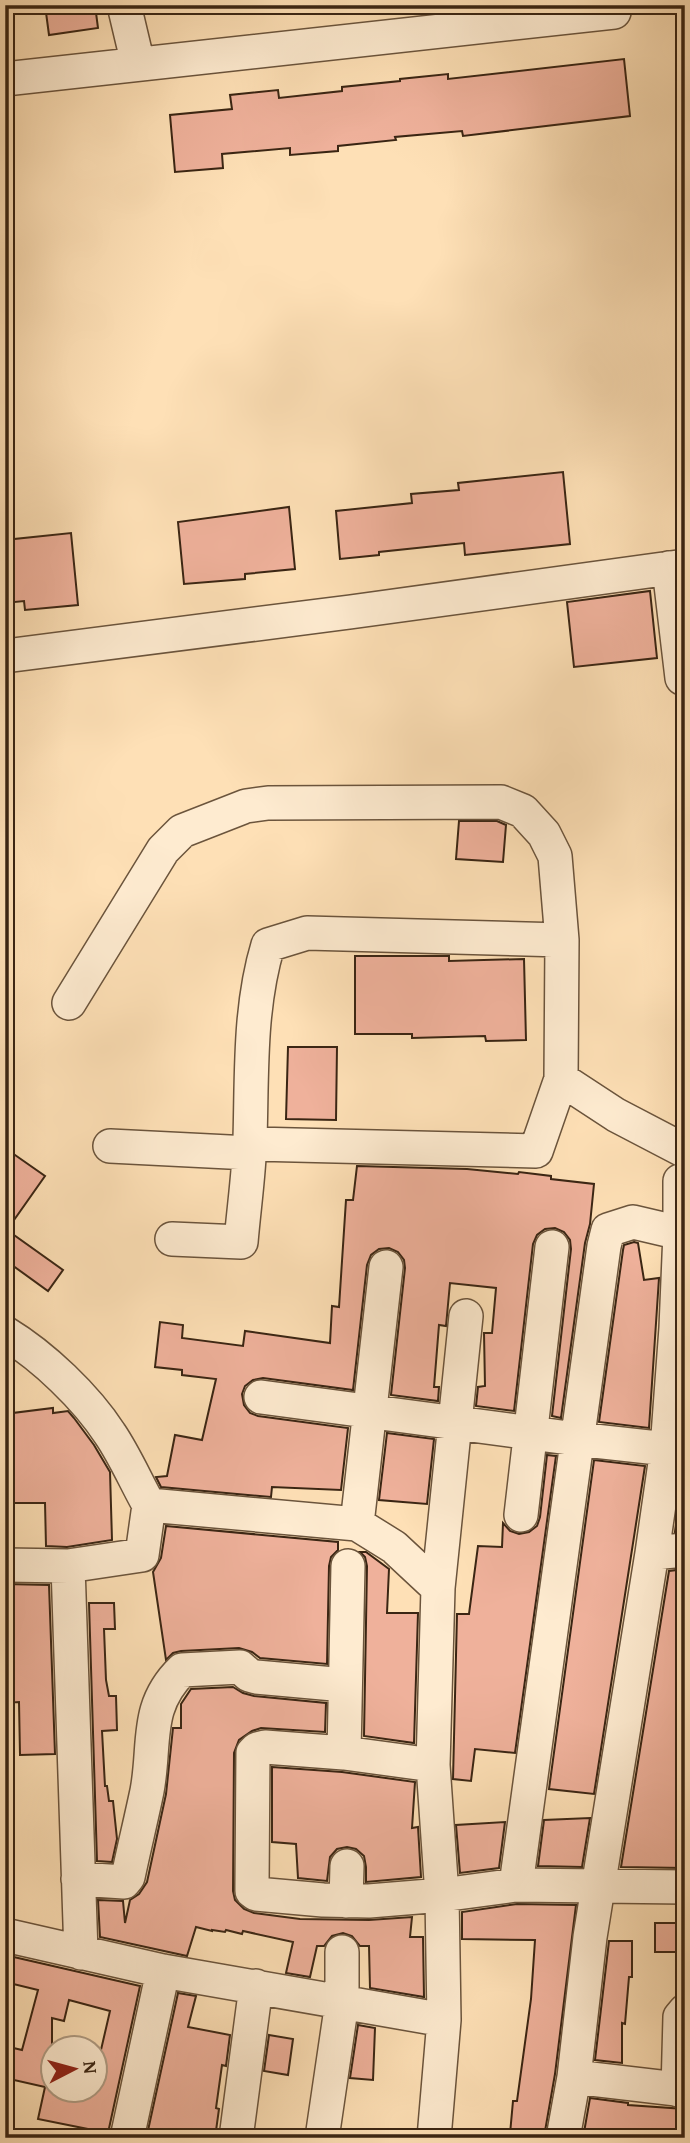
<svg xmlns="http://www.w3.org/2000/svg" width="690" height="2143" font-family="'Gentium Book Plus',serif">
  <style>
    .building { fill: #efb19b; stroke: #3a2513; stroke-width: 2; fill-rule: evenodd }
    .lines { fill: none; stroke-linecap: round; stroke-linejoin: round }
    .minor-casing { stroke: #6b543c; stroke-width: 36 }
    .minor { stroke: #feebd0; stroke-width: 33 }
  </style>
  <rect width="100%" height="100%" fill="#fee0b6"/>
  <filter id="stains"><feTurbulence type="fractalNoise" baseFrequency=".00286" numOctaves="4"/><feColorMatrix values="0 0 0 0 .2 0 0 0 0 .09 0 0 0 0 .02 0 0 0 .5 -.17"/></filter>
  <radialGradient id="worn" r=".72"><stop offset=".6" stop-color="#630" stop-opacity="0"/><stop offset="1" stop-color="#630" stop-opacity=".3"/></radialGradient>
  <path class="building" d="M45 5H95L98 28 49 35Z
    M624 59 630 116 463 136 462 131 395 137 396 140 338 146V151L290 155V148L222 154 223 168 175 172 170 115 232 109 230 95 278 90 279 98 342 91V87L400 81V79L448 74V79Z
    M563 472 570 544 465 555 464 543 379 552V555L340 559 336 511 412 503 411 494 459 490 458 483Z
    M289 507 295 569 245 574V579L184 584 178 522Z
    M71 533 78 605 25 610 24 601 5 603V540Z
    M650 591 657 658 574 667 567 602Z
    M459 821H497L506 825 503 862 456 859Z
    M355 956H449V961L524 959 526 1040 486 1041 485 1036 412 1038V1034H355Z
    M288 1047H337L336 1120 286 1119Z
    M5 1148 45 1176 7 1230 63 1270 48 1291 5 1260Z
    M357 1166 467 1169 518 1174 519 1172 551 1176V1179L594 1184 590 1224 585 1243 561 1418 552 1416 571 1249 570 1240 564 1232 555 1228 545 1229 537 1235 533 1244 514 1411 476 1406 478 1387 485 1386 484 1333H492L496 1288 450 1283 446 1326 439 1325 434 1387H439L438 1401 391 1395 405 1268 404 1260 398 1252 389 1248 379 1249 371 1255 367 1265 353 1390 263 1378 253 1380 245 1386 242 1394 244 1405 250 1413 258 1416 348 1428 341 1490 272 1487 271 1497 161 1487 156 1477 167 1476 175 1435 202 1440 216 1379 182 1375V1370L155 1367 160 1322 183 1325 182 1338 243 1346 245 1331 330 1343 332 1306 339 1307 346 1200H353Z
    M634 1242 638 1243 644 1280 659 1278 649 1428 599 1422 623 1250 624 1245Z
    M53 1408V1413L68 1411 74 1418 94 1445 110 1472 112 1540 67 1547 46 1546 45 1503H5V1414Z
    M387 1433 434 1439 427 1504 379 1500Z
    M547 1455 556 1456 515 1753 475 1749 471 1781 453 1779 457 1614H469L478 1546 502 1547 503 1523 510 1531 519 1534 529 1532 537 1526 540 1517Z
    M594 1460 645 1466 594 1794 549 1789Z
    M679 1501H685V1531L675 1532Z
    M166 1526 338 1542V1550L331 1557 329 1566 327 1664 260 1658 252 1652 239 1648 181 1651 173 1653 166 1660 153 1572 161 1558Z
    M360 1552H366L389 1569 387 1613H418L414 1743 364 1736 367 1566 365 1557Z
    M685 1569V1677L678 1718H685V1868L621 1867 669 1571Z
    M5 1584 49 1585 55 1754 20 1755 19 1702 5 1703Z
    M89 1603H114L115 1629H104L106 1680 109 1696H116L117 1730 102 1731 105 1786H107L109 1801H113L117 1839 112 1862 97 1861Z
    M233 1687 243 1693 254 1696 326 1703 325 1732 261 1728 252 1731 239 1740 234 1753 233 1891 235 1900 244 1909 254 1913 300 1919 369 1920 412 1917 410 1937H423L424 1997 370 1988 369 1946H360L352 1936 343 1933 332 1936 324 1946H317L310 1977 286 1973 293 1942 243 1931 242 1934 226 1930 225 1932 212 1930V1931L196 1927 187 1956 100 1937 98 1900 123 1901 125 1923 130 1900 139 1894 147 1882 166 1794 173 1728H181V1704L191 1689Z
    M272 1767 342 1772 415 1782 412 1828 418 1827 421 1877 366 1882V1867L364 1856 356 1849 347 1847 337 1849 330 1857 327 1881 298 1878 296 1844 272 1842Z
    M590 1818 582 1867 538 1866 544 1820Z
    M505 1822 499 1868 460 1873 456 1825Z
    M517 1904 576 1905 555 2074 544 2137 510 2134 513 2101H517L531 1999 535 1940 462 1939V1912Z
    M655 1923H685V1952H655Z
    M609 1941H632V1977H629L625 2024 622 2023V2063L595 2060Z
    M5 1955 140 1986 108 2133 38 2119 45 2087 5 2078V2046L22 2050 38 1990 5 1982ZM69 2000 110 2011 94 2080V2090H52V2018L64 2021Z
    M178 1993 196 1996 188 2027 230 2035 226 2066 222 2065 216 2108 219 2109 215 2138H162L147 2135Z
    M358 2025 375 2028 373 2080 350 2078Z
    M269 2035 293 2039 288 2075 264 2071Z
    M590 2098 628 2103V2105L685 2109V2138H583Z"/>
  <g class="lines">
    <g class="minor-casing">
      <path id="minor" d="M124 5 138 64
        M5 79 614 12
        M669 568 682 678
        M5 656 350 612 685 566
        M69 1003 163 850 182 831 246 806 268 803 501 802 523 811 544 834 555 856 562 940 561 1079 616 1115 685 1151
        M250 1144 536 1151 561 1079
        M110 1146 249 1153
        M680 1233V1181
        M172 1239 241 1242C244 1207 249 1173 250 1139 252 1074 249 1008 268 945L307 933 562 940
        M5 1333C43 1356 86 1397 110 1434 125 1456 136 1482 149 1505L357 1524 394 1547 438 1588
        M261 1397 576 1439 667 1449H685
        M521 1515 552 1247
        M357 1524 386 1267
        M652 1553 685 1550
        M5 1565 68 1566 142 1555 149 1505
        M68 1566 81 1953
        M348 1566 344 1753 433 1765
        M344 1753 265 1747 257 1749 253 1753 252 1885V1891L256 1894 323 1900 369 1901 442 1895 516 1885 685 1887
        M78 1879 124 1882 128 1877C134 1848 141 1820 147 1791 156 1744 144 1707 182 1670L240 1667 249 1675 256 1677 345 1685
        M516 1885 604 1246 608 1230 633 1222 680 1233 676 1328 667 1449 652 1553 590 1937 574 2077 563 2138
        M346 1901 347 1866
        M5 1935 163 1971 444 2020
        M574 2077 685 2090
        M678 2090 680 2017 685 2011
        M127 2138 163 1971
        M236 2138 256 1986
        M322 2138 342 2002V1952
        M434 2138 444 2020 442 1895 433 1765 438 1588 466 1316"/>
    </g>
    <use href="#minor" class="minor"/>
  </g>
  <rect width="690" height="2143" fill="none" stroke="#fee0b6" stroke-width="28"/>
  <rect x="7" y="7" width="676" height="2129" fill="none" stroke="#3a2513" stroke-width="3.5"/>
  <rect x="14" y="14" width="662" height="2115" fill="none" stroke="#3a2513" stroke-width="2"/>
  <g transform="translate(74 2069) rotate(84)"><circle r="33" fill="#feebd0" stroke="#b09c84" stroke-width="2"/>
  <path d="M0-5L12 26L0 18L-12 26Z" fill="#8f2418"/>
  <text y="-10" font-size="19" font-weight="bold" text-anchor="middle" fill="#3a2513">N</text>
  </g>
  <rect width="100%" height="100%" filter="url(#stains)"/>
  <rect width="100%" height="100%" fill="url(#worn)"/>
</svg>
